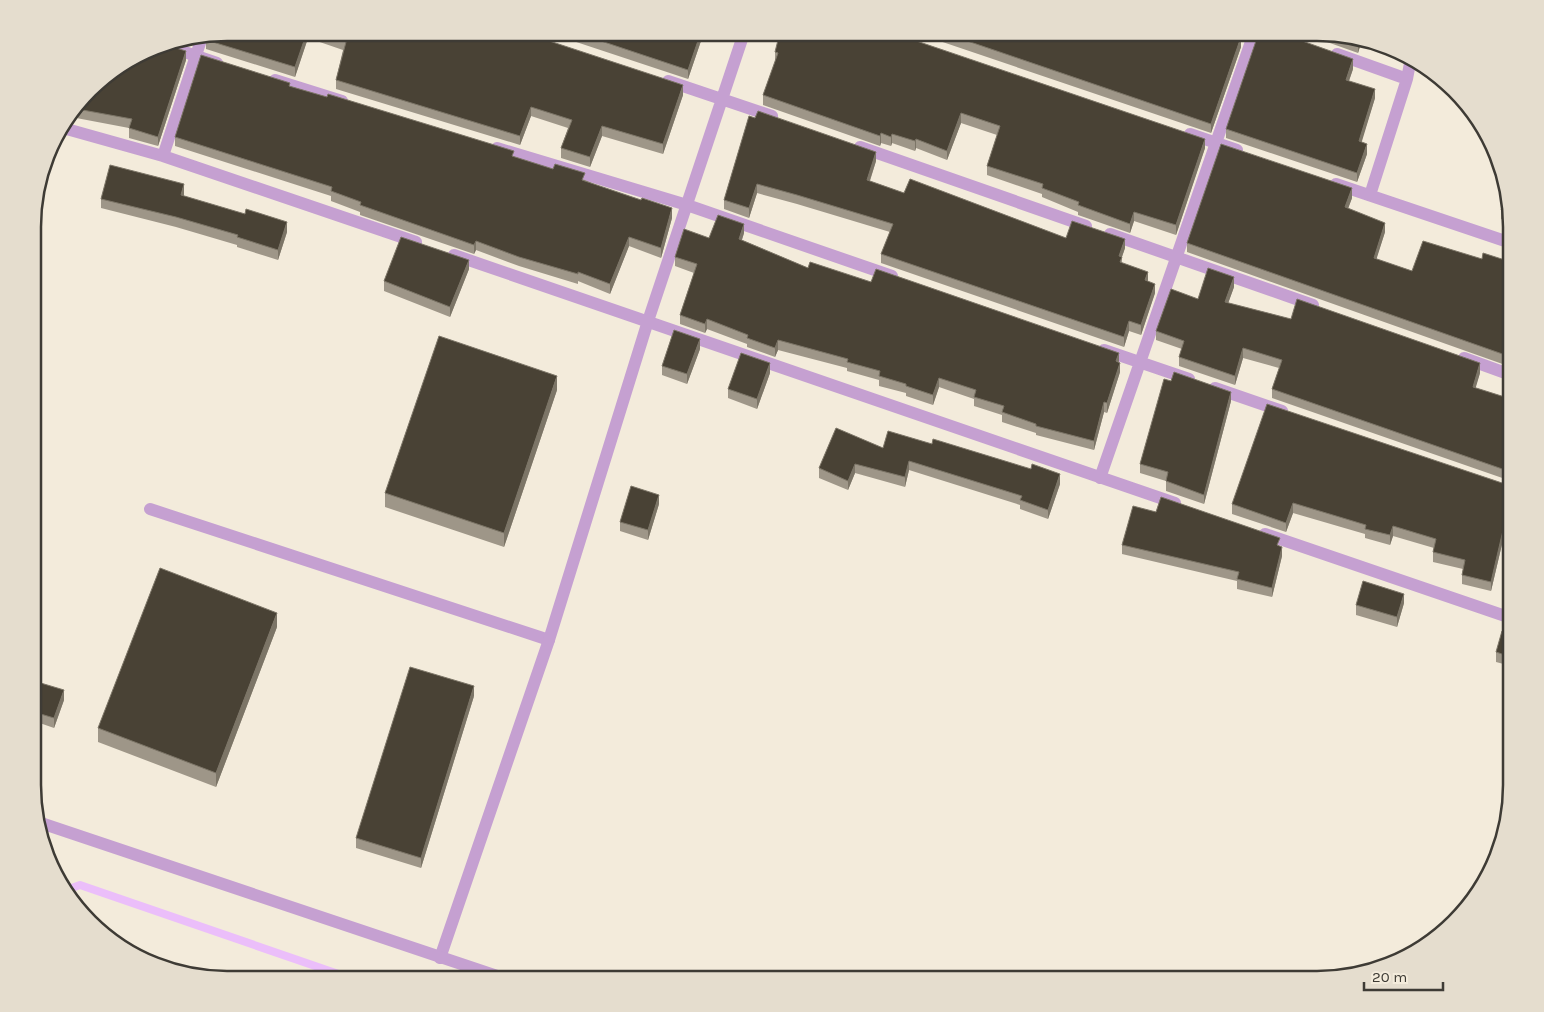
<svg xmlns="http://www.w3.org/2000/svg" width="1544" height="1012" font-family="Karla,sans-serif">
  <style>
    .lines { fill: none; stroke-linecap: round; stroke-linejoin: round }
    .stream { stroke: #ebbefa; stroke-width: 8 }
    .service { stroke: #c5a0d1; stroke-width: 12 }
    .minor { stroke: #c5a0d1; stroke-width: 12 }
    .tertiary { stroke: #c5a0d1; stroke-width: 12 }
    .wall { fill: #9e9688 }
    .shaded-wall { fill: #7c7567 }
    .building { fill: #494235; stroke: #7c7567 }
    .rim { fill: none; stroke: #3e3b35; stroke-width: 2.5 }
  </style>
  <rect width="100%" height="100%" fill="#f3ebdb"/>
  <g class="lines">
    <path class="stream" d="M66 890 80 885 353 979"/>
    <path class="service" d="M150 509 549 640"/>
    <path class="minor" d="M170 47 217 63
      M1337 54 1407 79
      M275 80 342 101
      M668 81 772 116
      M63 128 163 156 416 242
      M1190 134 1237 150
      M860 147 1086 226
      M497 148 687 205 892 276
      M163 156 202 37
      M1336 184 1511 243
      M1370 195 1407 79 1411 58
      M1110 234 1313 305
      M454 255 1175 503
      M1104 350 1189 379
      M1464 358 1511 375
      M1215 388 1282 411
      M1100 478 1254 33
      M1265 534 1511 618
      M440 958 549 640 648 321 744 33"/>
    <path class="tertiary" d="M38 822 506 979"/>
  </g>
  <path class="wall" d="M227 32H522L683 95 663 154 602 136 590 167 561 158V148L568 128 531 116 520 145 336 89V80L343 50 308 38 295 77 206 49V40Z
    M546 32H719L716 40 703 35 688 79Z
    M913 32H1225L1241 47 1211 133Z
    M1299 32H1317L1362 40 1358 53Z
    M193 39 191 45 181 42Z
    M775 52 1205 148 1176 235 1134 221 1130 233 1078 215V212L1042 197V194L987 175V166L997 135 961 123 947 160 916 148 915 151 892 143 891 146 881 143 880 146 763 105V95L775 62Z
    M186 60 158 146 129 138V128L71 117 99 81Z
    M1353 69 1349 81 1375 98 1361 142 1367 154 1357 182 1226 138V129Z
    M290 86 514 157 585 180 672 218 661 258 629 246 610 294 578 281V284L519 266 476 250 474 254 360 215V212L331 201V196L175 146V137Z
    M749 116 876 161 870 181 904 193 1066 238 1125 248 1122 257V263L1148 281 1155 293 1141 335 1129 331 1124 347 881 263V254L890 232 797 204 757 193 749 218 724 209V200Z
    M184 194V196L287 232 278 260 237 247V245L176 227 101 208V199Z
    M1352 198 1348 208 1385 232 1376 259 1412 271 1482 259 1511 262V367L1187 252V243Z
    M1506 198 1511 215V223L1501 219V210Z
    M744 233 742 240 808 268 871 282 1119 362 1120 372 1107 413 1104 412 1094 450 1036 435V433L1002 422V415L974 406V399L939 387 933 405 906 396V393L879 386V380L847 371V368L778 350 775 357 747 347V344L707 329 705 333 680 324V315L694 273 675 266V257L709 238Z
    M469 269 450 317 384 291V281Z
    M1234 287 1228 303 1480 373 1475 388 1511 399V481L1272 398V389L1279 368 1243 358 1235 385 1179 366V357L1182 349 1156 340V331L1198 299Z
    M700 349 687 384 662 375V366Z
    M770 373 757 409 728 398V389Z
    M557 390 504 547 385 507V493Z
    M1231 401 1204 504 1166 491V481L1140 473V464Z
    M883 448 1060 484 1048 519 1020 509V505L909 470 905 487 855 473 848 490 819 478V468Z
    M1511 486V506L1491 591 1462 584V575L1463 569 1433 562V552L1434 548 1393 536 1390 545 1365 538V534L1293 513 1286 532 1232 514V504Z
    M659 504 648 540 620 531V522Z
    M1122 545 1280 546 1282 556 1272 597 1237 589V581L1122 554Z
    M1404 603 1397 627 1356 615V605Z
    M277 627 216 787 98 742V728Z
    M1511 634V666L1496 662V652Z
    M34 681 64 700 54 728 34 721Z
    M474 696 421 868 356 848V838Z"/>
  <path class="shaded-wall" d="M307 32H308V38L295 77V67Z
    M701 32H703V35L688 79V70Z
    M716 32H719L716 40Z
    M1241 37V47L1211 133V124Z
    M1359 39 1362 40 1358 53V44Z
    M186 51V60L158 146V137Z
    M1353 59V69L1346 89V80Z
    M683 85V95L663 154V144Z
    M1375 89V98L1359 151V141Z
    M531 107V116L520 145V136Z
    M961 113V123L947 160V151Z
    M602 126V136L590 167V157Z
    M881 133V143L880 146V136Z
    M892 134V143L891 146V137Z
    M916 139V148L915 151V141Z
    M1205 139V148L1176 235V225Z
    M1367 144V154L1357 182V173Z
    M876 152V161L867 189V180Z
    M184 184V194L181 205V195Z
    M757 184V193L749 218V208Z
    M1352 188V198L1345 217V207Z
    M672 208V218L661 258V248Z
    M1134 212V221L1130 233V224Z
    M287 222V232L278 260V250Z
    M1385 223V232L1374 267V258Z
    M744 224V233L739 248V239Z
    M629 237V246L610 294V284Z
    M1125 239V248L1119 265V256Z
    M476 241V250L474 254V245Z
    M469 260V269L450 317V307Z
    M1148 272V281L1145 280Z
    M1234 277V287L1225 312V302Z
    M1155 284V293L1141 335V325Z
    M707 319V329L705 333V324Z
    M1129 321V331L1124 347V337Z
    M700 339V349L687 384V374Z
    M778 340V350L775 357V348Z
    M1243 348V358L1235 385V376Z
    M1119 353V362L1116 361Z
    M770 363V373L757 409V399Z
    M1120 363V372L1107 413V403Z
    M1480 363V373L1473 397V387Z
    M557 376V390L504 547V533Z
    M939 378V387L933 405V395Z
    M1231 392V401L1204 504V495Z
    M1104 402V412L1094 450V441Z
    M909 461V470L905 487V477Z
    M855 464V473L848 490V481Z
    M1060 474V484L1048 519V510Z
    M659 495V504L648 540V530Z
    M1511 496V506L1491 591V582Z
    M1293 503V513L1286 532V523Z
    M1393 526V536L1390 545V535Z
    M1282 547V556L1272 597V588Z
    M1404 594V603L1397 627V617Z
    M277 613V627L216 787V773Z
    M474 686V696L421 868V858Z
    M64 690V700L54 728V718Z"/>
  <path class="building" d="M227 32H307L295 67 206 40 207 36Z
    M319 32H522L683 85 663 144 602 126 590 157 561 148 572 120 531 107 520 136 336 80 346 42Z
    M574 32H701L688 70Z
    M780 32H890L1205 139 1176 225 1134 212 1130 224 1078 205 1079 202 1042 188 1043 184 987 166 1000 126 961 113 947 151 916 139 915 141 892 134 891 137 881 133 880 136 763 95 778 53 775 52Z
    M941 32H1225L1241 37 1211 124Z
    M1259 32H1277L1353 59 1346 80 1375 89 1359 141 1367 144 1357 173 1226 129Z
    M1334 35 1359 39 1358 44Z
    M166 45 186 51 158 137 129 128 132 119 77 109 99 81 153 47Z
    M201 55 290 83 289 86 327 97 328 94 514 151 512 156 553 169 555 164 585 173 582 180 641 200 642 198 672 208 661 248 629 237 610 284 578 272V274L519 257 476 241 474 245 360 205 361 202 331 191 332 187 175 137Z
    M758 111 876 152 867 180 904 193 910 179 1066 238 1072 221 1125 239 1119 256 1122 257 1120 262 1148 272 1145 280 1155 284 1141 325 1129 321 1124 337 881 254 893 224 797 195 757 184 749 208 724 200 749 116 755 118Z
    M1221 144 1352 188 1345 207 1385 223 1374 258 1412 271 1423 241 1482 259 1483 253 1511 262V357L1187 243Z
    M110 165 184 184 181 195 245 214 246 209 287 222 278 250 237 237 238 235 176 217 101 199Z
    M1506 198 1511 213 1501 210Z
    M718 215 744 224 739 239 808 268 810 262 871 282 876 269 1119 353 1116 361 1120 363 1107 403 1104 402 1094 441 1036 426V424L1002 412 1004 406 974 397 976 390 939 378 933 395 906 386V384L879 376 880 371 847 362 848 359 778 340 775 348 747 338 748 335 707 319 705 324 680 315 697 264 675 257 684 229 709 238Z
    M401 237 469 260 450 307 384 281Z
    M1208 268 1234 277 1225 302 1291 319 1297 299 1480 363 1473 387 1511 399V472L1272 389 1282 360 1243 348 1235 376 1179 357 1184 341 1156 331 1171 289 1198 299Z
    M674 330 700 339 687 374 662 366Z
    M439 336 557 376 504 533 385 493Z
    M741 353 770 363 757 399 728 389Z
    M1174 372 1231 392 1204 495 1166 481 1168 472 1140 464 1164 379 1171 381Z
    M1267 404 1511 486V496L1491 582 1462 575 1465 560 1433 552 1436 539 1393 526 1390 535 1365 529 1366 525 1293 503 1286 523 1232 504Z
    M836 428 883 448 888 431 932 444 933 439 1031 469 1032 464 1060 474 1048 510 1020 500 1022 496 909 461 905 477 855 464 848 481 819 468Z
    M631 486 659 495 648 530 620 522Z
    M1161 497 1280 538 1277 545 1282 547 1272 588 1237 579 1239 572 1122 545 1133 506 1156 512Z
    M160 568 277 613 216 773 98 728Z
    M1363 581 1404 594 1397 617 1356 605Z
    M1502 631 1511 634V657L1496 652Z
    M410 667 474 686 421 858 356 838Z
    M34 681 64 690 54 718 34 712Z"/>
  <path d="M0 0H1544V1012H0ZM227 41H1317A186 186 0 0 1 1503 227V785A186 186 0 0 1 1317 971H227A186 186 0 0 1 41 785V227A186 186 0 0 1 227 41Z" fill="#e5ddce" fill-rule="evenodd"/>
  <path class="rim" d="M227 41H1317A186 186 0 0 1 1503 227V785A186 186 0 0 1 1317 971H227A186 186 0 0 1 41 785V227A186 186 0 0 1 227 41Z"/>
  <path d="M1364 982v8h79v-8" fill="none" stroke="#3e3b35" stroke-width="2.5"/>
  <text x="1372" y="982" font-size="15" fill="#3e3b35" stroke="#f3ebdb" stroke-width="4" paint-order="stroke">20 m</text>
</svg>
